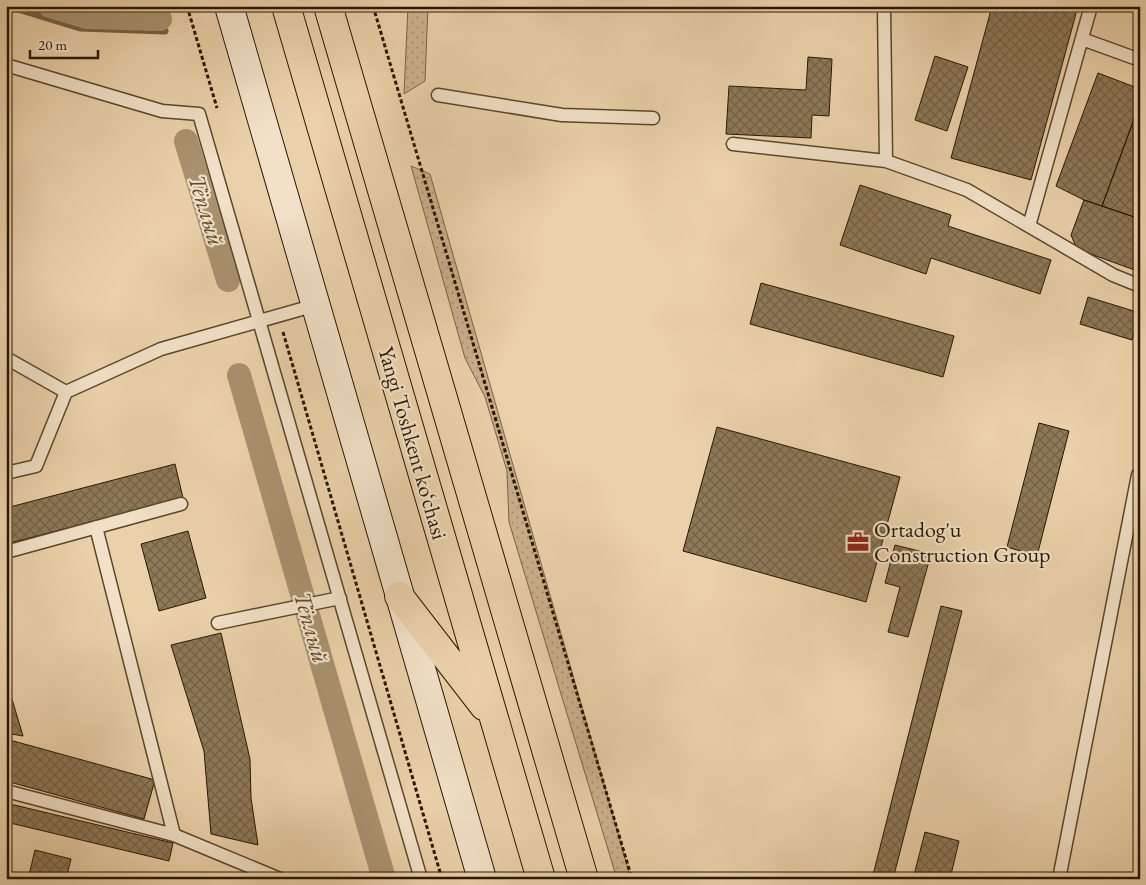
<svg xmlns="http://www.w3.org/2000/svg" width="1146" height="885" font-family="'EB Garamond',serif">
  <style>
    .grass { fill: url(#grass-dots); stroke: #796446 }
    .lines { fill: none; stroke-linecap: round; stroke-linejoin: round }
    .stream { stroke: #756143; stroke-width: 7 }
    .canal { stroke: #a99270; stroke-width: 24 }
    .building { fill: url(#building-cross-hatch); stroke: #281700 }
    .service-casing { stroke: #59462a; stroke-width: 15 }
    .secondary-casing { stroke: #281700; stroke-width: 30 }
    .trunk-casing { stroke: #281700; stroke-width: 30 }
    .path { stroke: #281700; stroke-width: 3; stroke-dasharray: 4 2.5; stroke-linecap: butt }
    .service { stroke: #f2e1c8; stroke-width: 12 }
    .secondary { stroke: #f2e1c8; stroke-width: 28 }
    .trunk { stroke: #ebd1aa; stroke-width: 28 }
    .labels { text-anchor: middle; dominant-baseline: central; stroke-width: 4.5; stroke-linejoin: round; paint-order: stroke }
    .street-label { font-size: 22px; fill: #281700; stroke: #f2e1c8 }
    .poi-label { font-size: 22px; fill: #281700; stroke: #f2e1c8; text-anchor: start }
    .water-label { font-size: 24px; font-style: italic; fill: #5c482d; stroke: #f2e1c8 }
  </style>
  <defs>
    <pattern id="grass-dots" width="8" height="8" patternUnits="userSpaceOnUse" patternTransform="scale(1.25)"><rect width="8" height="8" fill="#cab18d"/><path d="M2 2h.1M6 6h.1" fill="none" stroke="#a48f71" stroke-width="1.8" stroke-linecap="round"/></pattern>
    <pattern id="building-cross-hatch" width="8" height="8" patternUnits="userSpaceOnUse" patternTransform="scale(1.25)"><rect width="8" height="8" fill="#8d7858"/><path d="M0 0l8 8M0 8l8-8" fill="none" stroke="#736146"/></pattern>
  </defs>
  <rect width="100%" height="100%" fill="#ebd1aa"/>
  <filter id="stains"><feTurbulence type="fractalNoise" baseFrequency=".004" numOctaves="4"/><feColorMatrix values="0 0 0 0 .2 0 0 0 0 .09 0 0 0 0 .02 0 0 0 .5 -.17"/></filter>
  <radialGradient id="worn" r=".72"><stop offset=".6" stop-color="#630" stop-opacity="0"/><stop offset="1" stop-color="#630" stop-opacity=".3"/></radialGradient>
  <path class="grass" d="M408 6H428L425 81 404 94Z
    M411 166 430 174 631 879H617L509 522 507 471 485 397 465 358Z"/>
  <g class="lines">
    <path class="stream" d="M8 6 80 28 165 31"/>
    <path class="canal" d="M50 6 87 17 160 19
      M186 141 228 280
      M239 375 384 879"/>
  </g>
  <path class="building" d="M615 6H675L674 10Z
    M992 6H1078L1031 180 951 158Z
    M935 56 968 67 947 131 915 120Z
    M808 57 832 59 829 116 812 115 811 138 726 134 729 86 806 90Z
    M1098 73 1140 89V103L1102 206 1084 200 1056 186Z
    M1140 103V219L1102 206Z
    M860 185 951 215 948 226 1051 260 1040 294 931 258 926 274 840 245Z
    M1084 200 1140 219V272L1077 249 1071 235Z
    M761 283 954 336 943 377 750 324Z
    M1088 297 1140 313 1132 340 1080 324Z
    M6 409 11 426 6 428Z
    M1039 423 1069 431 1037 556 1007 547Z
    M717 427 900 477 866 602 683 551Z
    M175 464 183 498 6 544V508Z
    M188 531 206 598 159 611 141 544Z
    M895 545 931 554 908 637 888 632 900 587 885 583Z
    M941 606 962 611 893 879H872Z
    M221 633 250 759 251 798 258 845 211 834 204 751 171 645Z
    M6 679 23 736 6 733Z
    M6 739 155 780 144 819 6 781Z
    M6 803 173 843 169 861 6 822Z
    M925 832 959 841 950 879H913Z
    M35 850 71 859 66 879H28Z"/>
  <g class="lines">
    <g class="service-casing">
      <path id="service" d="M884 6 886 161
        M1082 39 1140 60
        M6 65 162 111 199 114 421 879
        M438 95 562 115 653 118
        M733 144 886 161 967 190 1113 275 1140 286
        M1029 226 1091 6
        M6 358 66 392
        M6 473 36 466 66 392 161 349 316 305
        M96 527 174 835
        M6 552 181 504
        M218 623 340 598
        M6 791 174 835 280 879
        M1059 879 1138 475"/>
    </g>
    <g class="secondary-casing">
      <path id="secondary" d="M229 6 482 879"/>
    </g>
    <g class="trunk-casing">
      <path id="trunk" d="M286 6 541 879
        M328 6 584 879
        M399 596 484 706"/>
    </g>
    <path class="path" d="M187 6 217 108
      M373 6 632 879
      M283 332 442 879"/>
    <use href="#service" class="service"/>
    <use href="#secondary" class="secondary"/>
    <use href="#trunk" class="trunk"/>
  </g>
  <defs>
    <g id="office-bare" transform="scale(1.725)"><path d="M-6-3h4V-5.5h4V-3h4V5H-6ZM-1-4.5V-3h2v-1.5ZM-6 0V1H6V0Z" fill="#8f2418" stroke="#f2e1c8" stroke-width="2.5" paint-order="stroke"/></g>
  </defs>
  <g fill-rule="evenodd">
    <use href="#office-bare" x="858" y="542"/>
  </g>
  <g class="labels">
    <g class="street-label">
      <text transform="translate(413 443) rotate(74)">Yangi Toshkent ko‘chasi</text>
    </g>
    <g class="poi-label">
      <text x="874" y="529">Ortadog'u<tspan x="874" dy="25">Construction Group</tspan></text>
    </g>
    <g class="water-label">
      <text transform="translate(207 210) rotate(73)">Тёплый</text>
      <text transform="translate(312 627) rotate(74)">Тёплый</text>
    </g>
  </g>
  <rect width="1146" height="885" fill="none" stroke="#ebd1aa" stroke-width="25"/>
  <rect x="8" y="8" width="1131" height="870" fill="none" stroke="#281700" stroke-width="2.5"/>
  <rect x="12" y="12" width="1121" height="860" fill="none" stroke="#281700"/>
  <path d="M30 50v8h68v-8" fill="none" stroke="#281700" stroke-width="2.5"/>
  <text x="38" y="50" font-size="15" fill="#281700" stroke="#f2e1c8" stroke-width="4" paint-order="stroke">20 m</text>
  <rect width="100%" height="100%" filter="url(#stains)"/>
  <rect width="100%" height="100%" fill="url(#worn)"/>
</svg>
